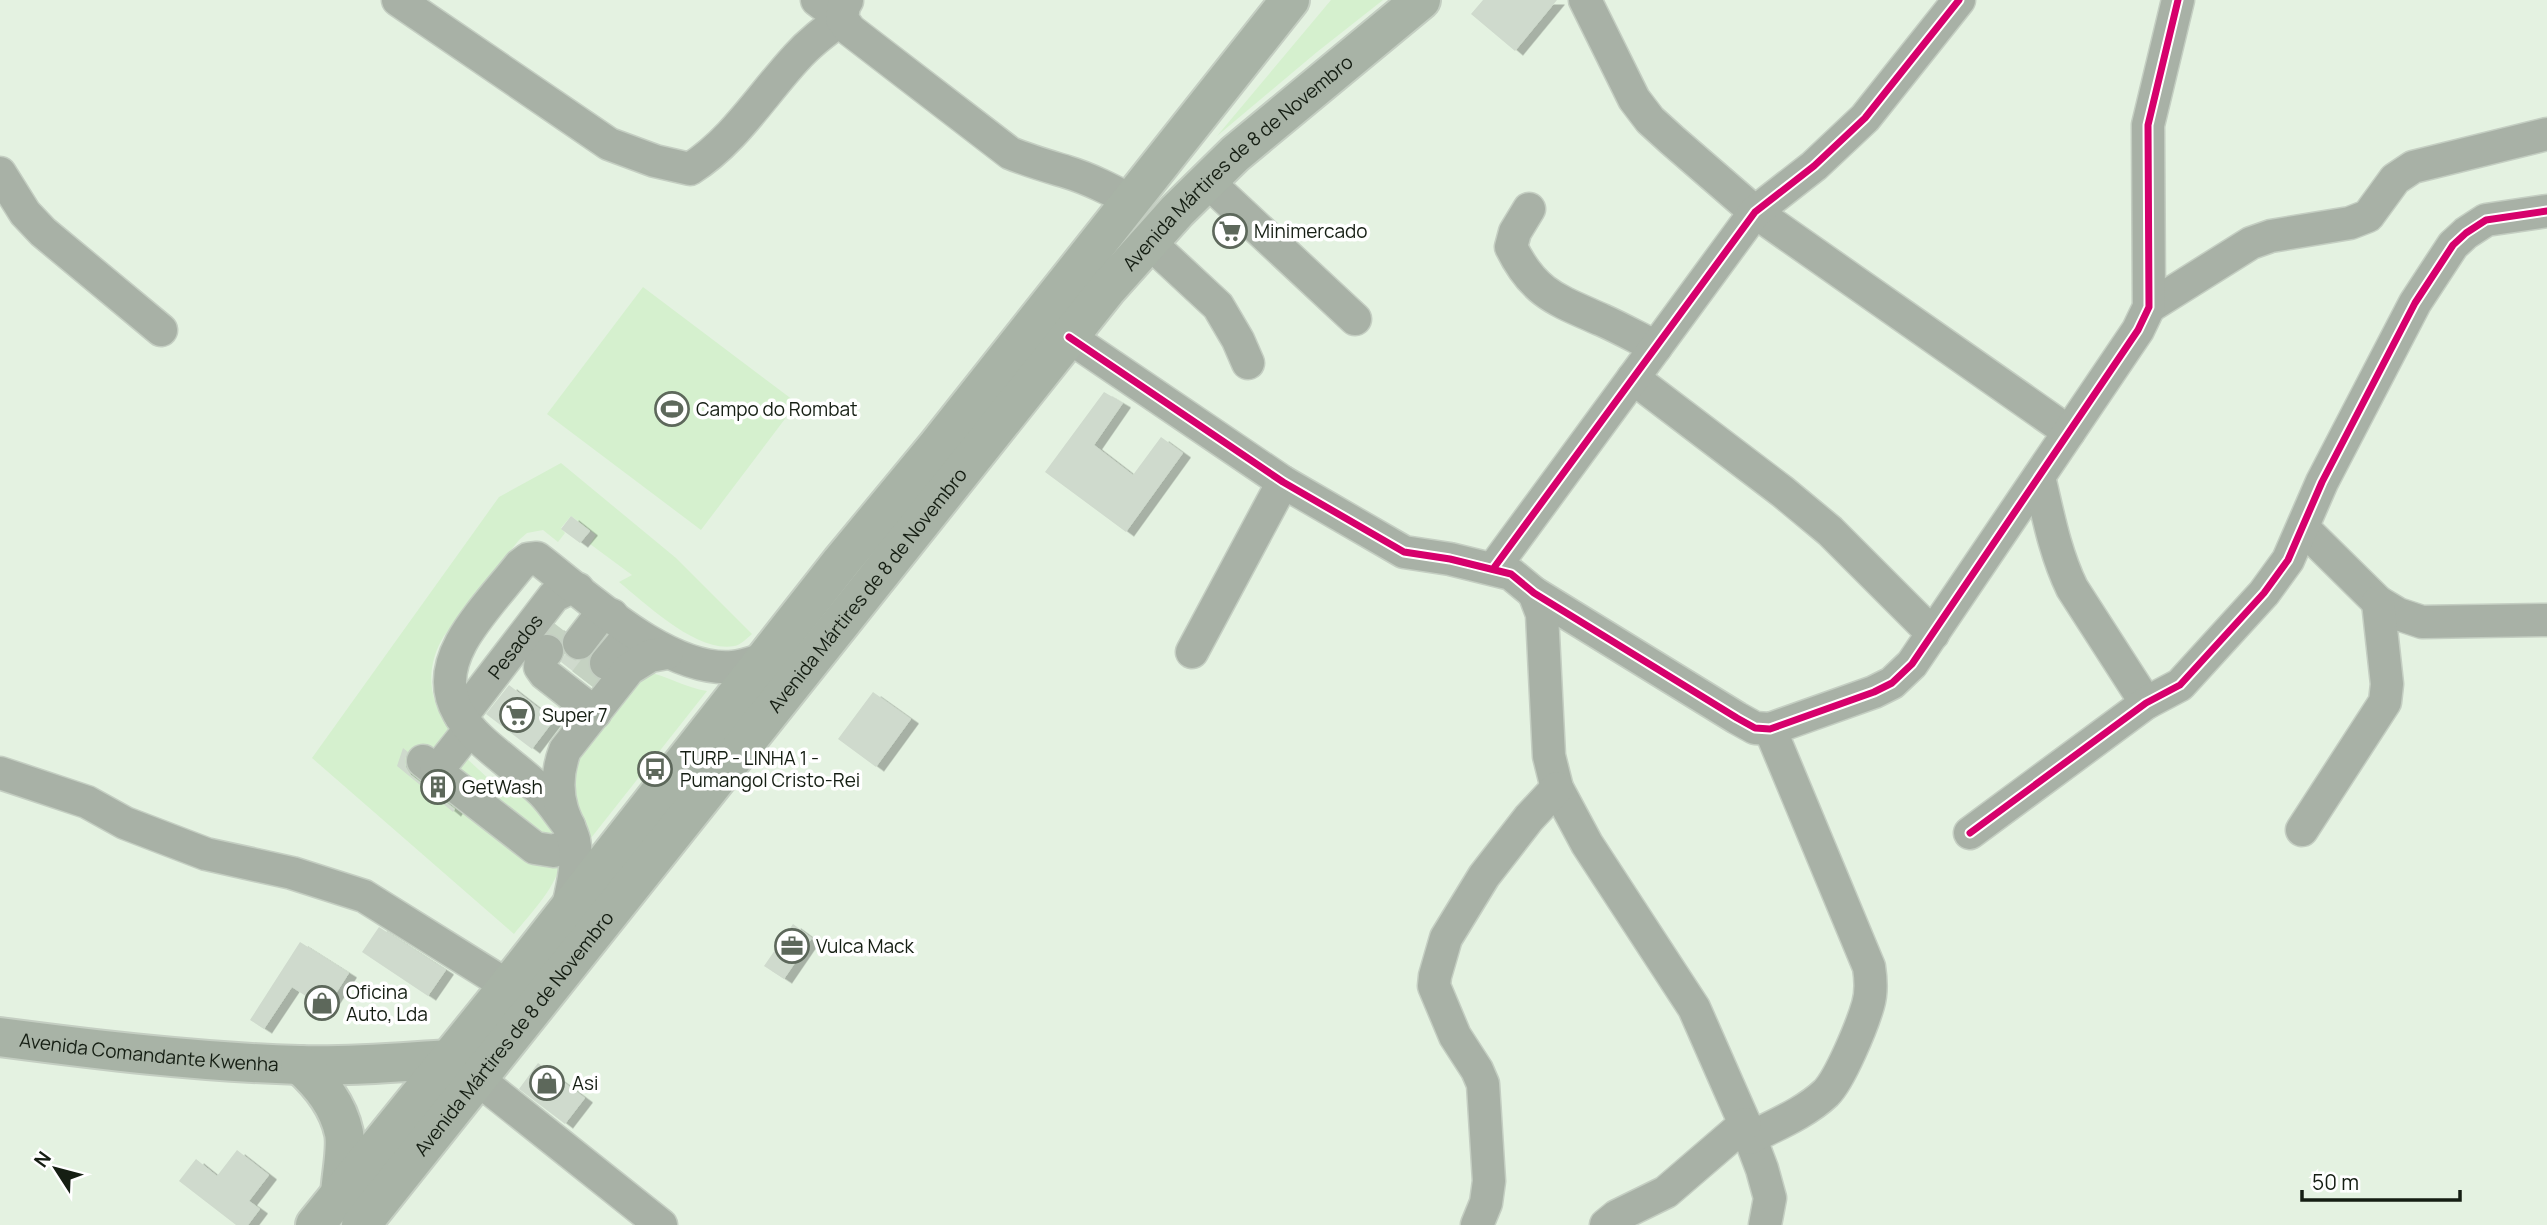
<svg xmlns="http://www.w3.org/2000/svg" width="2547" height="1225" font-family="Manrope,sans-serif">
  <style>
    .green { fill: #d5f0ce }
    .building { fill: #cfdacd; filter: url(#shadow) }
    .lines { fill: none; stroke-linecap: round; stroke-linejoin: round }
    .minor-tunnel { stroke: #c5d2c2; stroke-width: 32; stroke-dasharray: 32 16; stroke-linecap: butt }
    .minor-casing { stroke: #c4cec2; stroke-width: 35 }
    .major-casing { stroke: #c4cec2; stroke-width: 42 }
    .minor { stroke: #a8b1a6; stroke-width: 32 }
    .major { stroke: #a8b3a6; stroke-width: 38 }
    .cycleway-casing { stroke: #fff; stroke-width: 11 }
    .cycleway { stroke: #d6006c; stroke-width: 7 }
    .labels { text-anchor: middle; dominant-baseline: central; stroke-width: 7; stroke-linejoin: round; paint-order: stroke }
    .street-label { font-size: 19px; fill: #151e13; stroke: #fff }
    .poi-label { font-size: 19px; fill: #151e13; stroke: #fff; text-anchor: start }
  </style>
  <defs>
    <filter id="shadow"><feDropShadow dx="8" dy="4.5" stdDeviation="0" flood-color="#0004"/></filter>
  </defs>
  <rect width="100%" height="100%" fill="#e4f2e1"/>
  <path class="green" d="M1331 0H1383L1317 52 1217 136Z
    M643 287 797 403 701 530 547 414Z
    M561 463 676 558 752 634C746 639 741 645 734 646 697 653 646 604 619 582L632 575 590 544 596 535 571 516 561 528 565 533 558 542 543 530 527 533 519 540 444 636C426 665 427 698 448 726L447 740 493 783H510C527 800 563 834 561 859 559 885 529 915 514 934L312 758 499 497Z
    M647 672C668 676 686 688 707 691L591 838 571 799 573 751Z"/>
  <path class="building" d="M1483 0H1557L1515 51 1471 14Z
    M1104 392 1123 403 1094 445 1133 475 1161 437 1183 453 1126 532 1045 472Z
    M571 516 590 531 580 543 561 529Z
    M556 626 564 632 561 640 550 633Z
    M565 654 576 661 589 658V670L598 679 592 686 561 662Z
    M509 685 554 720 532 749 486 714Z
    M873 692 911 719 876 767 838 739Z
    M403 748 408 752 405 759 406 767 411 775 455 809 453 812 397 766Z
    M793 924 812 938 784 979 764 966Z
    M379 927 446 970 428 996 362 952Z
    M300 942 349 973 326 1009 292 987 264 1029 250 1020Z
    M538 1063 585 1098 565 1124 519 1089Z
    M237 1150 269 1175 249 1201 260 1209 248 1225H236L179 1181 196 1159 217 1176Z"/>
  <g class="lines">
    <path class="minor-tunnel" d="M547 651 563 630
      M585 681 601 660"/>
    <g class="minor-casing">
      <g id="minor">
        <path d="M398 0 609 144 655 161 690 169C734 141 761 96 796 58 810 42 825 31 842 19L817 0"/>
        <path d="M1585 0 1634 99 1650 120 1672 140 1755 212 2069 432"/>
        <path d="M847 1 844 5 842 19 850 30 1010 153C1029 161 1047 166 1067 172 1090 179 1111 190 1132 201"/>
        <path d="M0 173 25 213 43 232 161 330"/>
        <path d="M1207 181 1355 319"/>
        <path d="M1529 209 1515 232 1511 247C1534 294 1557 300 1602 320 1620 328 1638 338 1656 347"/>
        <path d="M1149 242 1218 306 1238 340 1248 363"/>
        <path d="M2149 307 2251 243 2271 236 2350 223 2368 216 2395 179 2413 167 2547 134"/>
        <path d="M1069 337 1283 482 1404 552 1450 559 1511 574 1534 593 1737 718 1755 728 1770 729 1874 692 1892 683 1912 664 2138 330 2149 307 2148 125 2178 0"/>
        <path d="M1633 378 1783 492 1830 531 1933 634"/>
        <path d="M2039 477C2048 515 2055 553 2072 588L2146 703"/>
        <path d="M2303 528 2378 602 2398 614 2422 622 2547 620"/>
        <path d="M1493 569 1755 212 1814 166 1865 118 1959 0"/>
        <path d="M1534 593 1542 614 1549 756 1557 788 1587 844 1694 1008 1745 1124 1762 1169 1770 1198 1765 1225"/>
        <path d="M579 643 599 617 612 615"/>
        <path d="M547 651 541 658 540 667 545 674 595 713"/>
        <path d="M1192 652 1283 482"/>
        <path d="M606 663 626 639 639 636"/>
        <path id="s1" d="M461 717 554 596 568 589H578"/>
        <path d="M423 761 535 848 554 851 574 842"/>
        <path d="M436 772 470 729"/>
        <path d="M0 773 87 802 125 823 206 854 292 873 364 896 508 986"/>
        <path d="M569 826C560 815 552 802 542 792 499 748 421 718 461 643 475 617 502 588 520 565L528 559 537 558C587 596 667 673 733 667 743 666 754 662 764 659"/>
        <path d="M2302 830 2385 702 2387 684 2378 602"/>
        <path d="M1970 833 2146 703 2180 685 2264 593 2288 560 2322 482 2415 303 2453 245 2466 233 2486 220 2547 211"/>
        <path d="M567 911C572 889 579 863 574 840 571 829 565 820 562 809 556 789 558 769 565 750L629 669 650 656 667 653"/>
        <path d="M479 1080 661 1225"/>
        <path d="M1750 1138C1775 1125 1805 1113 1826 1093 1840 1079 1862 1026 1868 1005 1872 992 1871 980 1869 967L1770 729"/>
        <path d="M1477 1225 1486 1203 1489 1181 1483 1084 1477 1070 1455 1036 1434 986 1435 976 1446 938 1484 876 1529 818 1557 788"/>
        <path d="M1606 1225 1617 1216 1666 1192 1745 1124"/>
      </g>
    </g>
    <g class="major-casing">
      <g id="major">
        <path id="s2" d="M0 1037C99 1050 199 1062 299 1065 349 1067 399 1062 449 1059"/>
        <path d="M300 1065C321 1084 338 1105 344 1133 347 1149 341 1177 340 1194"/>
        <path d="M315 1225 508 986 841 562 937 446 1290 0"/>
        <path id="s3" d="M361 1225 1108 288 1177 211 1235 154 1421 0"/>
      </g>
    </g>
    <use href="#minor" class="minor"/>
    <use href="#major" class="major"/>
    <g class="cycleway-casing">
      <path id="cycleway" d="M1069 337 1283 482 1404 552 1450 559 1511 574 1534 593 1737 718 1755 728 1770 729 1874 692 1892 683 1912 664 2138 330 2149 307 2148 125 2178 0
        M1493 569 1755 212 1814 166 1865 118 1959 0
        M1970 833 2146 703 2180 685 2264 593 2288 560 2322 482 2415 303 2453 245 2466 233 2486 220 2547 211"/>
    </g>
    <use href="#cycleway" class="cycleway"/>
  </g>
  <defs>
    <g id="supermarket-ring" transform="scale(1.75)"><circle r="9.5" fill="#fff" stroke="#5d685b" stroke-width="1.5"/><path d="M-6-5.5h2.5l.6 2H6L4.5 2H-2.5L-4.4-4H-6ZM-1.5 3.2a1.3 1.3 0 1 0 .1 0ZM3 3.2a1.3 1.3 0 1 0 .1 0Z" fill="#5d685b"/></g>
    <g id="stadium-ring" transform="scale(1.75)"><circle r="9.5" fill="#fff" stroke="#5d685b" stroke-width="1.5"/><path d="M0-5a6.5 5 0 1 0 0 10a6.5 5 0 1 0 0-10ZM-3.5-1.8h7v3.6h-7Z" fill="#5d685b"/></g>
    <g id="bus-ring" transform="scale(1.75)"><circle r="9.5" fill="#fff" stroke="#5d685b" stroke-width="1.5"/><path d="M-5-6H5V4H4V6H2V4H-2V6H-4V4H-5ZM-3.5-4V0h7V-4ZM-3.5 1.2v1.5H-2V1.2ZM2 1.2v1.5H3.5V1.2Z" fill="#5d685b"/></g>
    <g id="building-ring" transform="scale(1.75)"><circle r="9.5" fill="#fff" stroke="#5d685b" stroke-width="1.5"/><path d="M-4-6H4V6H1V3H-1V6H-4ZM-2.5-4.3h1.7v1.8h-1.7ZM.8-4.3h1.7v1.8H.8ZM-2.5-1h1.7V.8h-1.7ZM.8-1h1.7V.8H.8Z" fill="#5d685b"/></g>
    <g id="office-ring" transform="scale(1.75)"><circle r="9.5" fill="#fff" stroke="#5d685b" stroke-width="1.5"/><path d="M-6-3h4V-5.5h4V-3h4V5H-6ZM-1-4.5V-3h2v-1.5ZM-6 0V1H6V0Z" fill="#5d685b"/></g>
    <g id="shop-ring" transform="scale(1.75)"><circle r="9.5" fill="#fff" stroke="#5d685b" stroke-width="1.5"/><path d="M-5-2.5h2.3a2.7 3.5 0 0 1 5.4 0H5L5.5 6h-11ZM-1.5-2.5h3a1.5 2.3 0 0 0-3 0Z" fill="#5d685b"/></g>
  </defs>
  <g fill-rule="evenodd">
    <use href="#supermarket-ring" x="1230" y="231"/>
    <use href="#stadium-ring" x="672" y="409"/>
    <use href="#supermarket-ring" x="517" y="715"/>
    <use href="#bus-ring" x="655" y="769"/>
    <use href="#building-ring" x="438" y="787"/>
    <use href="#office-ring" x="792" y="946"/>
    <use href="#shop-ring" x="322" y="1003"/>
    <use href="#shop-ring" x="547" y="1083"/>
  </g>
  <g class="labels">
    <g class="street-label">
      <text stroke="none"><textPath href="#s3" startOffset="1379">Avenida Mártires de 8 de Novembro</textPath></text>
      <text stroke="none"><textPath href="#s3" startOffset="812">Avenida Mártires de 8 de Novembro</textPath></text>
      <text stroke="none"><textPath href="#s1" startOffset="89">Pesados</textPath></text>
      <text stroke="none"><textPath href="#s3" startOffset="245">Avenida Mártires de 8 de Novembro</textPath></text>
      <text stroke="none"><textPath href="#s2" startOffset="150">Avenida Comandante Kwenha</textPath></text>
    </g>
    <g class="poi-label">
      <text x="1254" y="231">Minimercado</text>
      <text x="696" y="409">Campo do Rombat</text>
      <text x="542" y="715">Super 7</text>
      <text x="680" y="758">TURP - LINHA 1 -<tspan x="680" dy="22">Pumangol Cristo-Rei</tspan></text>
      <text x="462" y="787">GetWash</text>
      <text x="816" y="946">Vulca Mack</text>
      <text x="346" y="992">Oficina<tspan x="346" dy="22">Auto, Lda</tspan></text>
      <text x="572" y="1083">Asi</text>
    </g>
  </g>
  <g transform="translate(56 1169) rotate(306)" stroke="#ffffff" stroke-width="5" paint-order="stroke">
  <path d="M0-5L12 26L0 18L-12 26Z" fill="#151e13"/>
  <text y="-10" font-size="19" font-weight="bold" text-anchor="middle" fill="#151e13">N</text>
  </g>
  <path d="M2302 1190v10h158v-10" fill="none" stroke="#151e13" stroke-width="3.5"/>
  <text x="2312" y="1190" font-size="21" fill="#151e13" stroke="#ffffff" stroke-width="5" paint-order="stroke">50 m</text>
</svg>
